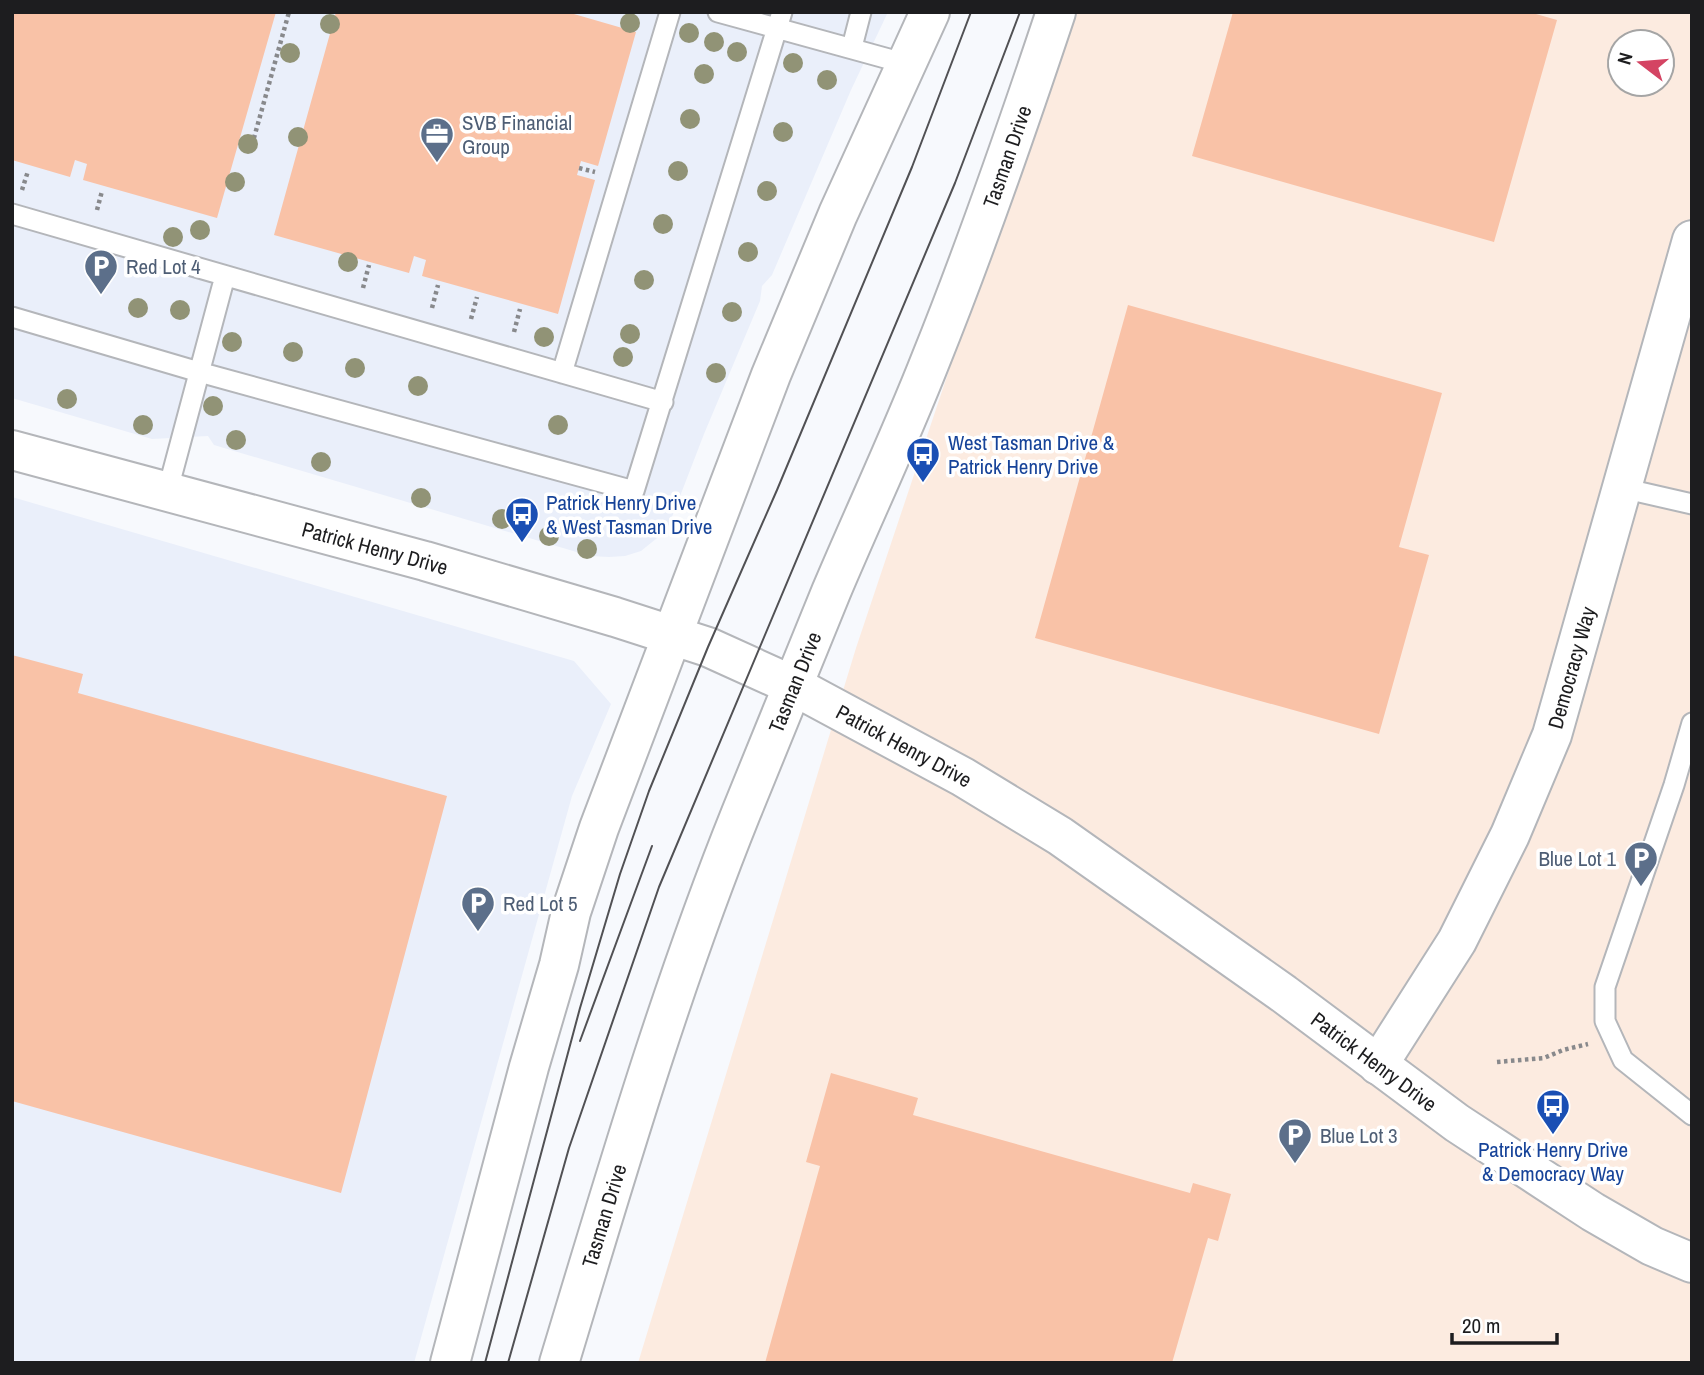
<svg xmlns="http://www.w3.org/2000/svg" width="1704" height="1375" font-family="'Archivo Narrow',sans-serif">
  <style>
    .built { fill: #eaeffa }
    .industrial { fill: #fcebe0; fill-rule: evenodd }
    .building { fill: #f9c2a7 }
    .lines { fill: none; stroke-linecap: round; stroke-linejoin: round }
    .lane-casing { stroke: #b4b6ba; stroke-width: 23 }
    .street-casing { stroke: #b4b6ba; stroke-width: 42 }
    .secondary-casing { stroke: #b4b6ba; stroke-width: 42 }
    .path { stroke: #88898c; stroke-width: 4.5; stroke-dasharray: 3.5 3.5; stroke-linecap: butt }
    .lane { stroke: #fff; stroke-width: 19 }
    .street { stroke: #fff; stroke-width: 38 }
    .secondary { stroke: #fff; stroke-width: 38 }
    .tram { stroke: #515154; stroke-width: 2 }
    .tree { fill: #919376 }
    .labels { text-anchor: middle; dominant-baseline: central; stroke-width: 7; stroke-linejoin: round; paint-order: stroke }
    .service-label { font-size: 21px; fill: #4e5e75; stroke: #fff; text-anchor: start }
    .street-label { font-size: 21px; fill: #1d1d1f; stroke: #fff }
    .transit-label { font-size: 21px; fill: #164399; stroke: #fff; text-anchor: start }
  </style>
  <rect width="100%" height="100%" fill="#f7f9fd"/>
  <path class="built" d="M12 12H888L851 90 772 275 762 286 760 301 704 434 667 530 641 551 625 556 609 557 590 556 214 445 208 436 152 439 12 398Z
    M12 497 574 661 611 704 572 796 414 1363H12Z"/>
  <path class="industrial" d="M1069 12H1692V1363H638L856 648ZM1620 42H1662V84H1620Z"/>
  <path class="building" d="M12 12H276L217 218 83 180 87 164 75 160 70 177 12 160Z
    M336 12H567L636 32 598 166 581 161 577 175 595 180 558 314 422 276 426 260 414 256 409 273 274 235Z
    M1233 12H1529L1557 20 1494 242 1192 156Z
    M1128 305 1442 393 1399 547 1429 555 1379 734 1035 638Z
    M12 655 83 674 78 693 447 796 341 1193 12 1101Z
    M831 1073 918 1098 913 1115 1190 1193 1193 1183 1231 1194 1218 1241 1208 1238 1172 1363H765L820 1166 806 1162Z"/>
  <g class="lines">
    <g class="lane-casing">
      <path id="lane" d="M718 12 907 64
        M852 47 861 12
        M12 214 663 402
        M12 317 199 372 634 491 782 12
        M562 373 670 12
        M1622 488 1692 504
        M167 493 225 276
        M1692 723 1674 785 1605 987V1021L1623 1060 1692 1115"/>
    </g>
    <g class="street-casing">
      <g id="street">
        <path id="s1" d="M1378 1065 1457 941 1510 835 1552 735 1692 240"/>
      </g>
    </g>
    <g class="secondary-casing">
      <g id="secondary">
        <path id="s2" d="M12 450 425 561 615 617 708 647 794 686 963 777 1060 836 1284 994 1457 1123 1593 1212 1652 1246 1692 1263"/>
        <path d="M450 1363 529 1067 559 965 571 912 599 828 771 375 838 214 930 12"/>
        <path id="s3" d="M559 1363C615 1178 669 992 741 813 771 740 801 666 831 592 864 514 900 438 931 359 977 245 1017 129 1056 12"/>
      </g>
    </g>
    <path class="path" d="M252 145 289 12
      M579 168 595 172
      M22 190 28 171
      M97 210 102 191
      M363 288 369 265
      M432 308 438 285
      M471 319 477 297
      M514 332 520 309
      M1497 1062 1544 1058 1563 1050 1588 1044"/>
    <use href="#lane" class="lane"/>
    <use href="#street" class="street"/>
    <use href="#secondary" class="secondary"/>
    <path class="tram" d="M580 1041 652 846
      M485 1363 580 1008 620 874 649 791 708 647 777 490 912 167 971 12
      M508 1363 569 1148 659 887 955 183 1020 12"/>
  </g>
  <g class="tree">
    <circle cx="630" cy="23" r="10"/>
    <circle cx="330" cy="24" r="10"/>
    <circle cx="689" cy="33" r="10"/>
    <circle cx="714" cy="42" r="10"/>
    <circle cx="737" cy="52" r="10"/>
    <circle cx="290" cy="53" r="10"/>
    <circle cx="793" cy="63" r="10"/>
    <circle cx="704" cy="74" r="10"/>
    <circle cx="827" cy="80" r="10"/>
    <circle cx="690" cy="119" r="10"/>
    <circle cx="783" cy="132" r="10"/>
    <circle cx="298" cy="137" r="10"/>
    <circle cx="248" cy="144" r="10"/>
    <circle cx="678" cy="171" r="10"/>
    <circle cx="235" cy="182" r="10"/>
    <circle cx="767" cy="191" r="10"/>
    <circle cx="663" cy="224" r="10"/>
    <circle cx="200" cy="230" r="10"/>
    <circle cx="173" cy="237" r="10"/>
    <circle cx="748" cy="252" r="10"/>
    <circle cx="348" cy="262" r="10"/>
    <circle cx="644" cy="280" r="10"/>
    <circle cx="138" cy="308" r="10"/>
    <circle cx="180" cy="310" r="10"/>
    <circle cx="732" cy="312" r="10"/>
    <circle cx="630" cy="334" r="10"/>
    <circle cx="544" cy="337" r="10"/>
    <circle cx="232" cy="342" r="10"/>
    <circle cx="293" cy="352" r="10"/>
    <circle cx="623" cy="357" r="10"/>
    <circle cx="355" cy="368" r="10"/>
    <circle cx="716" cy="373" r="10"/>
    <circle cx="418" cy="386" r="10"/>
    <circle cx="67" cy="399" r="10"/>
    <circle cx="213" cy="406" r="10"/>
    <circle cx="143" cy="425" r="10"/>
    <circle cx="558" cy="425" r="10"/>
    <circle cx="236" cy="440" r="10"/>
    <circle cx="321" cy="462" r="10"/>
    <circle cx="421" cy="498" r="10"/>
    <circle cx="502" cy="519" r="10"/>
    <circle cx="549" cy="536" r="10"/>
    <circle cx="587" cy="549" r="10"/>
  </g>
  <defs>
    <g id="office-pin" transform="scale(1.75)"><path d="M0 17L-7.5 6A9.5 9.5 0 1 1 7.5 6Z" fill="#5c6f8a" stroke="#fff"/><path d="M-6-3h4V-5.5h4V-3h4V5H-6ZM-1-4.5V-3h2v-1.5ZM-6 0V1H6V0Z" fill="#fff"/></g>
    <g id="parking-pin" transform="scale(1.75)"><path d="M0 17L-7.5 6A9.5 9.5 0 1 1 7.5 6Z" fill="#5c6f8a" stroke="#fff"/><path d="M-3.5-5.5H1a3.5 3.5 0 0 1 0 7H-1V5.5H-3.5ZM-1-3.4V-.6H.8a1.4 1.4 0 0 0 0-2.8Z" fill="#fff"/></g>
    <g id="bus-pin" transform="scale(1.75)"><path d="M0 17L-7.5 6A9.5 9.5 0 1 1 7.5 6Z" fill="#1a4fb4" stroke="#fff"/><path d="M-5-6H5V4H4V6H2V4H-2V6H-4V4H-5ZM-3.5-4V0h7V-4ZM-3.5 1.2v1.5H-2V1.2ZM2 1.2v1.5H3.5V1.2Z" fill="#fff"/></g>
  </defs>
  <g fill-rule="evenodd">
    <use href="#office-pin" x="437" y="134"/>
    <use href="#parking-pin" x="101" y="266"/>
    <use href="#bus-pin" x="923" y="454"/>
    <use href="#bus-pin" x="522" y="514"/>
    <use href="#parking-pin" x="1641" y="858"/>
    <use href="#parking-pin" x="478" y="903"/>
    <use href="#bus-pin" x="1553" y="1106"/>
    <use href="#parking-pin" x="1295" y="1135"/>
  </g>
  <g class="labels">
    <g class="service-label">
      <text x="462" y="122">SVB Financial<tspan x="462" dy="24">Group</tspan></text>
      <text x="126" y="266">Red Lot 4</text>
      <text x="1616" y="858" text-anchor="end">Blue Lot 1</text>
      <text x="503" y="903">Red Lot 5</text>
      <text x="1320" y="1135">Blue Lot 3</text>
    </g>
    <g class="street-label">
      <text stroke="none"><textPath href="#s3" startOffset="1288">Tasman Drive</textPath></text>
      <text stroke="none"><textPath href="#s2" startOffset="376">Patrick Henry Drive</textPath></text>
      <text stroke="none"><textPath href="#s1" startOffset="444">Democracy Way</textPath></text>
      <text stroke="none"><textPath href="#s3" startOffset="721">Tasman Drive</textPath></text>
      <text stroke="none"><textPath href="#s2" startOffset="943">Patrick Henry Drive</textPath></text>
      <text stroke="none"><textPath href="#s2" startOffset="1510">Patrick Henry Drive</textPath></text>
      <text stroke="none"><textPath href="#s3" startOffset="154">Tasman Drive</textPath></text>
    </g>
    <g class="transit-label">
      <text x="948" y="442">West Tasman Drive &amp;<tspan x="948" dy="24">Patrick Henry Drive</tspan></text>
      <text x="546" y="502">Patrick Henry Drive<tspan x="546" dy="24">&amp; West Tasman Drive</tspan></text>
      <text x="1553" y="1149" text-anchor="middle">Patrick Henry Drive<tspan x="1553" dy="24">&amp; Democracy Way</tspan></text>
    </g>
  </g>
  <rect width="1704" height="1375" fill="none" stroke="#1d1d1f" stroke-width="28"/>
  <g transform="translate(1641 63) rotate(286)"><circle r="33" fill="#ffffff" stroke="#a5a5a5" stroke-width="2"/>
  <path d="M0-5L12 26L0 18L-12 26Z" fill="#d44463"/>
  <text y="-10" font-size="19" font-weight="bold" text-anchor="middle" fill="#1d1d1f">N</text>
  </g>
  <path d="M1452 1333v10h105v-10" fill="none" stroke="#1d1d1f" stroke-width="3.5"/>
  <text x="1462" y="1333" font-size="21" fill="#1d1d1f" stroke="#ffffff" stroke-width="5" paint-order="stroke">20 m</text>
</svg>
